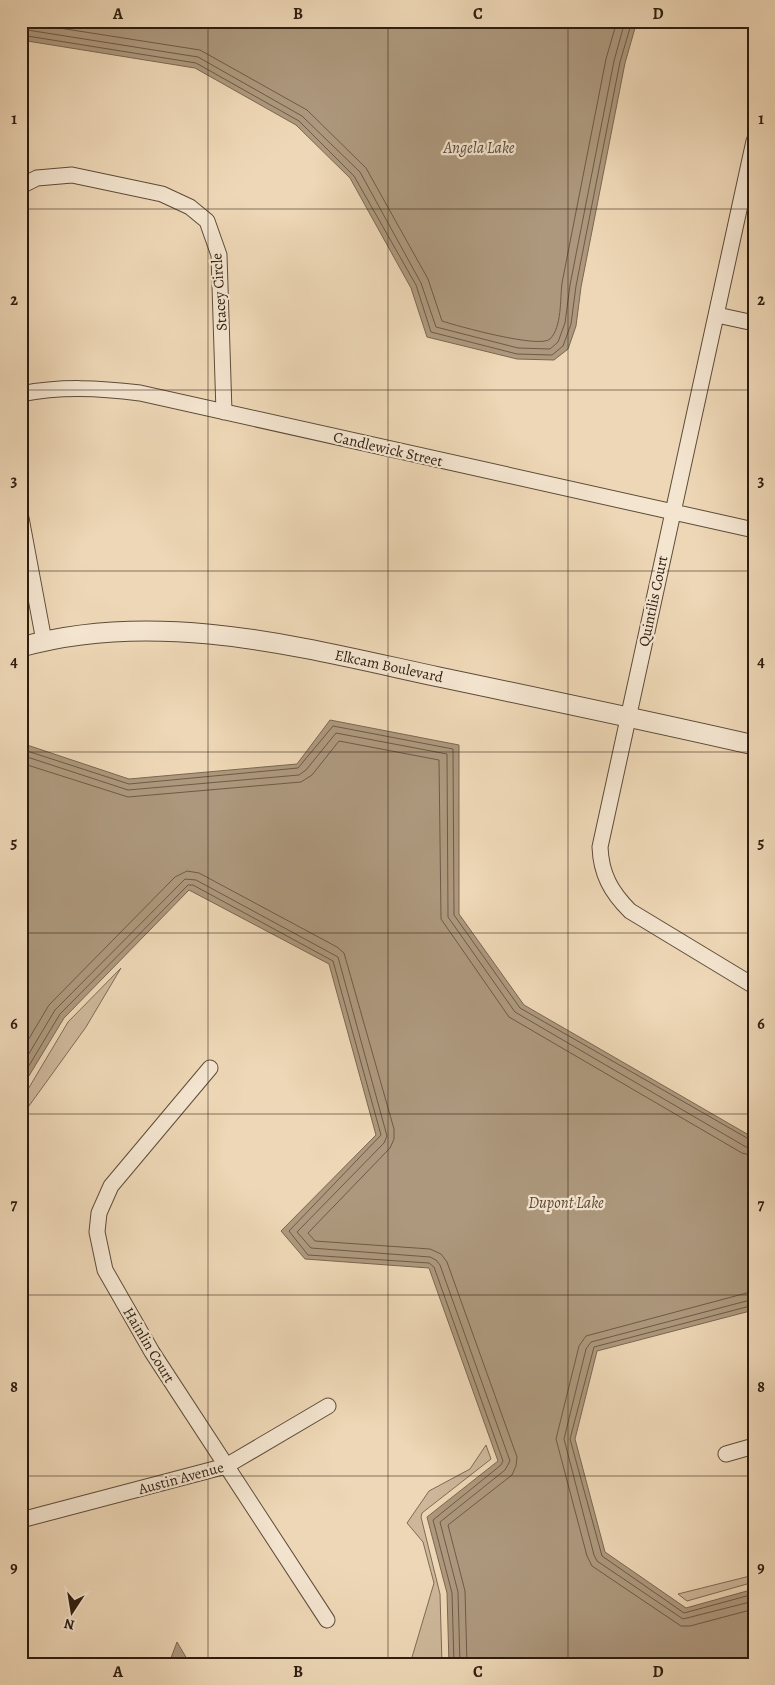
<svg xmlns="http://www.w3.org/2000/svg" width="775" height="1685" font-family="Alegreya,serif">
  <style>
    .green { fill: #cdb79a; stroke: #7e6a54 }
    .water { fill: #ad987d; stroke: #7a6751 }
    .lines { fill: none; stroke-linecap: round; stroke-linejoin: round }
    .shore { stroke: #6e5a46; stroke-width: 1 }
    .minor-casing { stroke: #5e4c39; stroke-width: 17 }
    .tertiary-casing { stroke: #5e4c39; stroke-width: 21 }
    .minor { stroke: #f4e5d0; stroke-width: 15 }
    .tertiary { stroke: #f4e5d0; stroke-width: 19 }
    .grid { fill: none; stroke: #2e1d0f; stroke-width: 1; stroke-opacity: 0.55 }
    .labels { text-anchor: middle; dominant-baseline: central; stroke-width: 4.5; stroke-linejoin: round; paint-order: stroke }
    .street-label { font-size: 15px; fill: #2e1d0f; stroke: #f4e5d0 }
    .water-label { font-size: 16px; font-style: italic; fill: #5a4836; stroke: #f4e5d0 }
    .neatline { fill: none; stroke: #2e1d0f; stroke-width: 2 }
    .grid-label { font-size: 16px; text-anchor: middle; font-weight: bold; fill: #2e1d0f }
  </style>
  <rect width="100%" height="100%" fill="#eed7b6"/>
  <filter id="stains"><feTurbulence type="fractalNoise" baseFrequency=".004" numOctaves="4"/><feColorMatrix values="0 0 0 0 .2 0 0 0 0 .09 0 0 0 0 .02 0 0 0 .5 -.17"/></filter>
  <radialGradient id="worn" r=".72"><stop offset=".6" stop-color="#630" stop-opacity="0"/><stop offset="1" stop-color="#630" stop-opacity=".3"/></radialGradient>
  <path class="green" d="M121 968 86 1027 21 1117V1101L68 1022Z
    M486 1445 491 1459 422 1513 421 1517 440 1594 442 1664H410L434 1583 423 1542 407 1523 429 1491 470 1469Z
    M754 1575V1582L687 1601 678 1594Z"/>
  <path class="water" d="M21 21H637L625 63 581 287 576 326 568 349 554 360 517 359 427 337 411 288 350 178 296 125 195 68 21 40Z
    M330 720 459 745V914L524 1005 754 1138V1310L597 1351 575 1439 605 1552 686 1608 754 1589V1664H449L447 1593 427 1517 498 1461 429 1268 305 1259 281 1231 376 1135 329 964 189 890 64 1018 21 1089V743L129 779 297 764Z
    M177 1642 190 1664H174L171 1658Z"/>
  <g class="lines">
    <path class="shore" d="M21 22 200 50 307 110 366 168 428 279 442 321C457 326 540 349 550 339 562 327 560 299 562 283L606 59 617 21
      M21 29 198 57 302 116 360 172 421 283 436 327 518 348 550 349 558 342 565 323 570 285 614 61 625 21
      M21 35 196 63 299 121 354 176 416 285 431 332 517 354 552 355 563 346 571 324 576 286 620 62 632 21
      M21 749 129 784 298 768 333 726 453 749 454 915 520 1008 754 1142
      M21 755 128 790 299 775 306 770 336 733 447 754 448 917 515 1012 746 1147 754 1149
      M21 763 128 797 301 782 312 775 339 741 439 760 441 919 509 1017 742 1153 754 1156
      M21 1052 49 1005 175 877 187 871 199 873 337 947 344 953 394 1129V1139L390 1148 308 1233 315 1241 430 1249 441 1254 447 1262 517 1457 516 1466 512 1475 448 1525 465 1591 467 1664
      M21 1067 55 1010 185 879 196 880 338 957 387 1136 384 1143 297 1232 311 1248 430 1257 436 1260 440 1265 510 1461 505 1470 440 1522 458 1592 460 1664
      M21 1079 60 1014 188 885H193L333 961 381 1135 289 1231 308 1255 429 1263 434 1267 503 1461 501 1465 433 1520 452 1593 454 1664
      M754 1291 586 1336 579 1346 556 1439 587 1556 592 1566 681 1626H690L754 1609
      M754 1299 591 1342 586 1349 564 1439 594 1555 597 1561 683 1619 754 1601
      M754 1305 594 1347 570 1439 602 1556 684 1613 754 1594"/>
    <g class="minor-casing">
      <path id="minor" d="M754 141 600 847C601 874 611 892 630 911L754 986
        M21 186 37 178 72 175 162 194 190 207 207 221 219 255 224 412
        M717 315 754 323
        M21 394C61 386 99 388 140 393L754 530
        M21 518 44 641
        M210 1068 111 1186 99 1213 97 1232 105 1270 152 1352 327 1620
        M726 1454 754 1446
        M21 1520 226 1466 328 1406"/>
    </g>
    <g class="tertiary-casing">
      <path id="tertiary" d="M21 647C159 608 304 648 439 677 544 699 649 721 754 745"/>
    </g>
    <use href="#minor" class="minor"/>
    <use href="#tertiary" class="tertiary"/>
  </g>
  <path class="grid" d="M208 21V1664M388 21V1664M568 21V1664M21 209H754M21 390H754M21 571H754M21 752H754M21 933H754M21 1114H754M21 1295H754M21 1476H754"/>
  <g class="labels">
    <g class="street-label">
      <text transform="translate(219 292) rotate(-94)">Stacey Circle</text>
      <text transform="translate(388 449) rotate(13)">Candlewick Street</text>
      <text transform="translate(653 601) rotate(-78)">Quintilis Court</text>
      <text transform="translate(389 666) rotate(12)">Elkcam Boulevard</text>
      <text transform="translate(149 1345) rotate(59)">Hainlin Court</text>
      <text transform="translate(181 1478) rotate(-15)">Austin Avenue</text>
    </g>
    <g class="water-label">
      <text x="479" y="148">Angela Lake</text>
      <text x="566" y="1203">Dupont Lake</text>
    </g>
  </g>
  <rect width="775" height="1685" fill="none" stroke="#eed7b6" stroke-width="55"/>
  <g transform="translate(72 1612) rotate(192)" stroke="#f4e5d0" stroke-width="4" paint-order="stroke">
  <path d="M0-4L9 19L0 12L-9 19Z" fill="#2e1d0f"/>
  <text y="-8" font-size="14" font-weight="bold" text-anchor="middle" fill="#2e1d0f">N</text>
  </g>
  <rect x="28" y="28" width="720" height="1630" class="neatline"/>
  <g class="grid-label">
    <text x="118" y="19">A</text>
    <text x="298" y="19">B</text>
    <text x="478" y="19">C</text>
    <text x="658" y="19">D</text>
    <text x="14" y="124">1</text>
    <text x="761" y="124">1</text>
    <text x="14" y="305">2</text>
    <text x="761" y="305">2</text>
    <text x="14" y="486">3</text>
    <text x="761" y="486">3</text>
    <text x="14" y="667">4</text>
    <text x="761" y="667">4</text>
    <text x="14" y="848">5</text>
    <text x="761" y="848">5</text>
    <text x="14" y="1029">6</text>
    <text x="761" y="1029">6</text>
    <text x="14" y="1210">7</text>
    <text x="761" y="1210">7</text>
    <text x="14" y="1392">8</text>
    <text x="761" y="1392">8</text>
    <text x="14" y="1573">9</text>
    <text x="761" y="1573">9</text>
    <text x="118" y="1677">A</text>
    <text x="298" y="1677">B</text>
    <text x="478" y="1677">C</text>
    <text x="658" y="1677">D</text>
  </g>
  <rect width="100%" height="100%" filter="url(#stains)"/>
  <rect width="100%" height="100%" fill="url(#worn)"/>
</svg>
